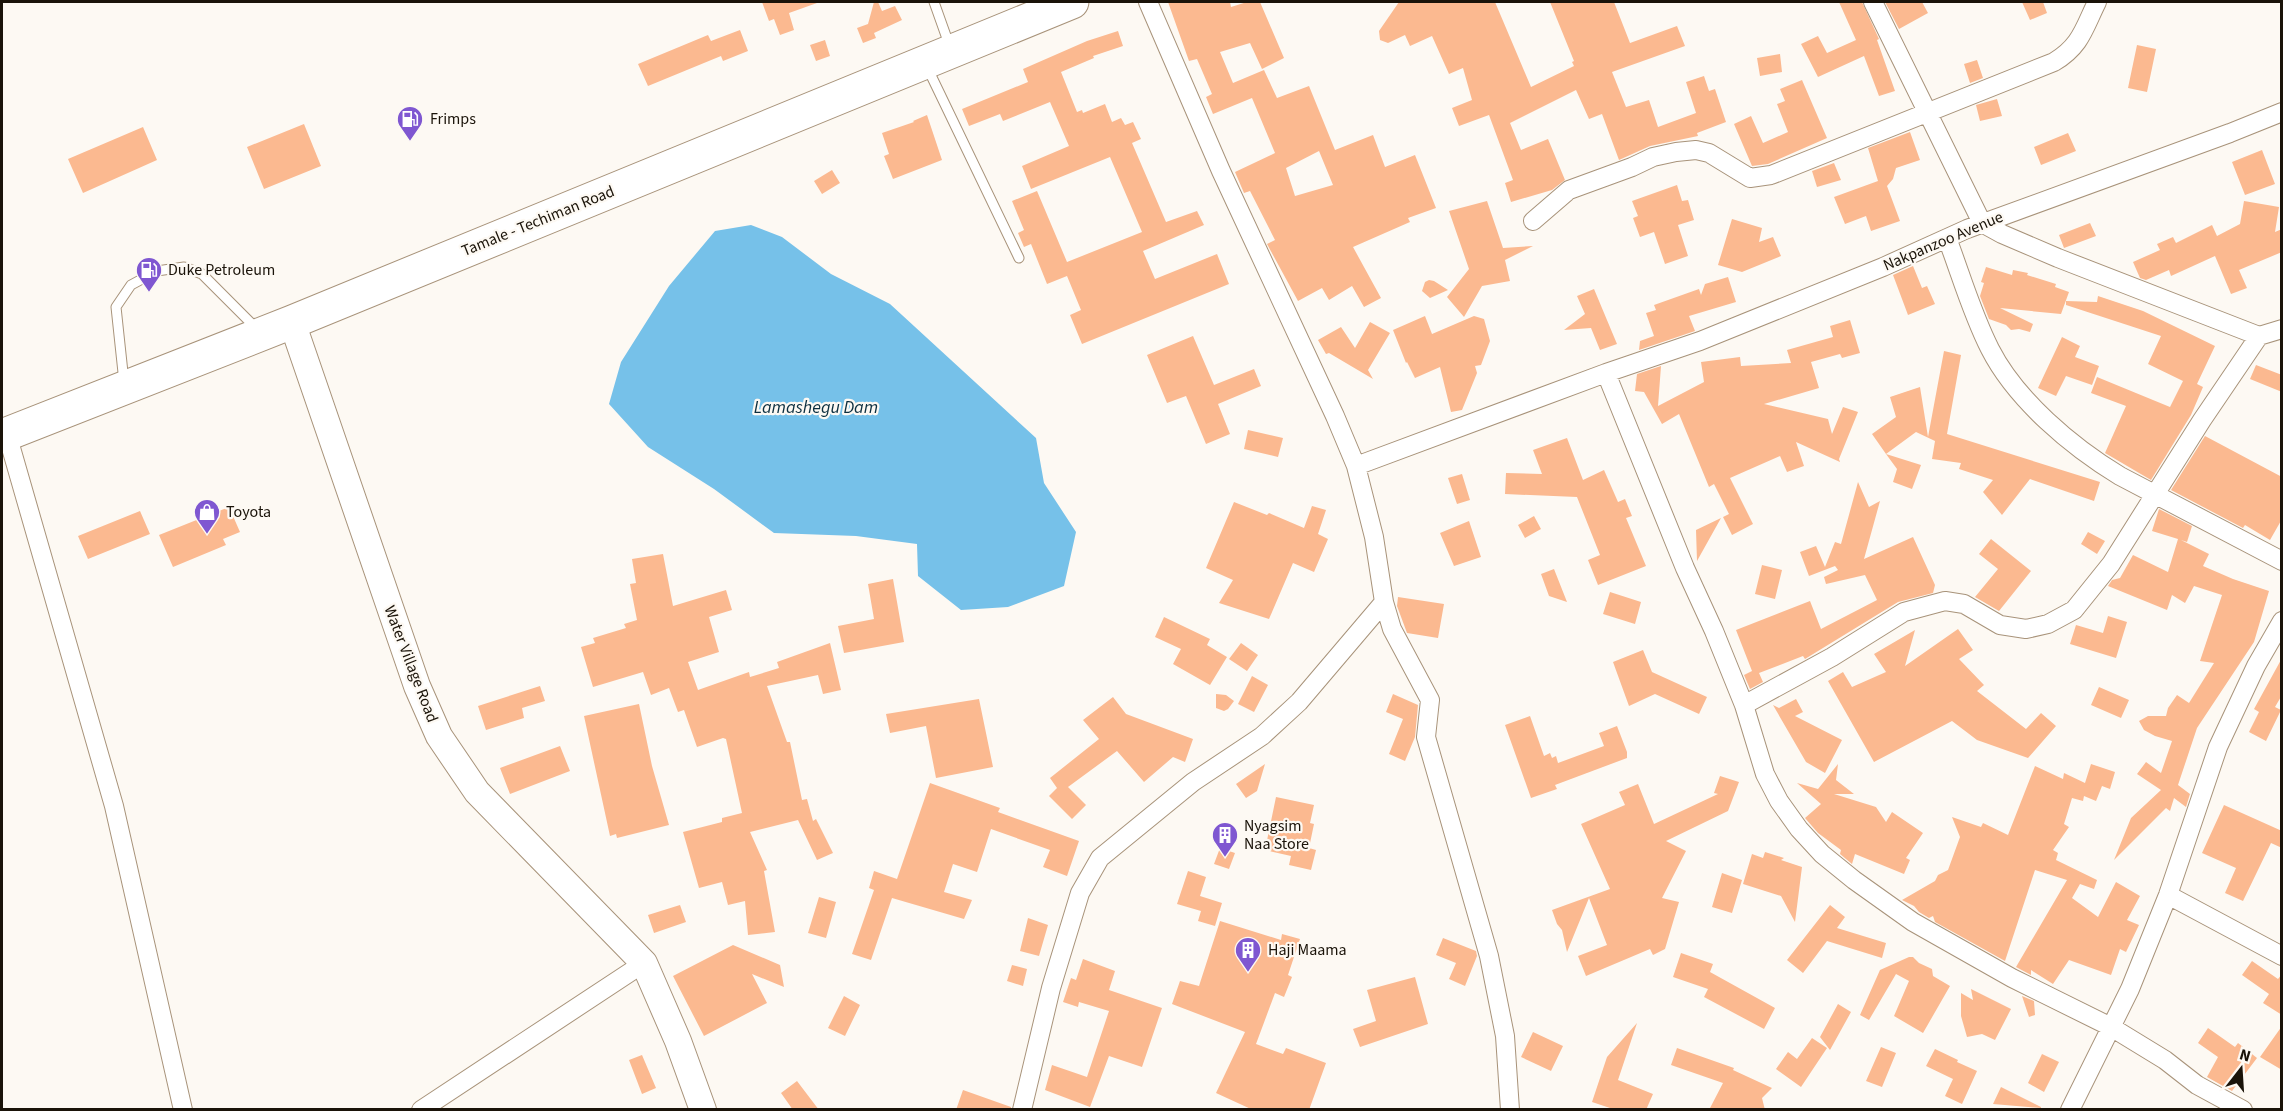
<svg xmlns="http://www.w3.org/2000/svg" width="2283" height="1111" font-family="'Source Sans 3',sans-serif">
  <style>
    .water { fill: #76c1e9 }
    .building { fill: #fbb990; fill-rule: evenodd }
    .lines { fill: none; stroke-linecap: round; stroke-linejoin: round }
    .lane-casing { stroke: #a8937a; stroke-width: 11 }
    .street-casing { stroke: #a8937a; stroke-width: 20 }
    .secondary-casing { stroke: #a8937a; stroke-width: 28 }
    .highway-casing { stroke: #a8937a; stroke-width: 35 }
    .lane { stroke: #fff; stroke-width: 9 }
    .street { stroke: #fff; stroke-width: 18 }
    .secondary { stroke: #fff; stroke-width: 26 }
    .highway { stroke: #fff; stroke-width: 33 }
    .labels { text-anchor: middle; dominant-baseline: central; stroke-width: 4.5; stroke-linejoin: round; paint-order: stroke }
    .poi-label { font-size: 16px; fill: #1a1309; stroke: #fdf9f3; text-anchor: start }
    .street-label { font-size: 16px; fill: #1a1309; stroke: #fdf9f3 }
    .water-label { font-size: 18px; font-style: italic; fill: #0b2e3f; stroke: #fdf9f3 }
  </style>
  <rect width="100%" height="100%" fill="#fdf9f3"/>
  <path class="water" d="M751 225 782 237 831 274 890 304 1036 438 1044 483 1076 532 1064 586 1008 607 961 610 918 576 917 544 856 536 774 533 714 489 648 447 609 404 621 362 669 286 715 231Z"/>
  <path class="building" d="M762 2H816L817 3 789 13 794 30 780 35 774 19 769 21Z
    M874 2H878L882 11 895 6 902 20 874 33 876 38 863 43 857 28 868 24Z
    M1168 2H1230L1231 7 1247 2H1260L1284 58 1262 69 1250 43 1220 52 1233 83 1264 70 1277 98 1309 86 1335 150 1373 135 1385 167 1415 155 1436 208 1408 218 1410 222 1353 247 1381 298 1364 307 1352 286 1329 300 1322 288 1298 301 1267 244 1275 240 1250 191 1244 193 1235 172 1275 153 1252 98 1213 114 1206 97 1212 94 1197 59 1189 61ZM1319 151 1333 185 1295 196 1286 168Z
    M1399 2H1495L1531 87 1574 66 1572 62 1574 61 1550 2H1614L1630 43 1677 26 1685 46 1612 72 1626 107 1649 100 1658 127 1696 113 1686 82 1704 76 1709 91 1715 89 1726 122 1697 133 1698 136 1650 146 1619 160 1602 114 1589 119 1576 90 1510 123 1521 150 1548 139 1565 180 1552 190 1511 202 1505 183 1513 180 1489 115 1459 126 1452 108 1472 100 1463 68 1449 74 1432 36 1410 46 1405 35 1388 43 1380 40 1379 31Z
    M1839 2H1862L1879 39 1877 40 1895 91 1879 96 1864 56 1818 77 1801 44 1818 36 1827 53 1856 40Z
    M1885 2H1922L1928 13 1899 29Z
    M2022 2H2043L2047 13 2030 20Z
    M740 30 748 51 723 61 721 56 648 86 638 64 708 35 711 41Z
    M1118 31 1123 46 1093 56 1094 58 1061 72 1077 112 1082 110 1083 113 1105 104 1112 122 1121 118 1125 125 1133 122 1141 139 1132 143 1166 222 1197 211 1204 225 1143 251 1155 279 1217 254 1229 284 1082 344 1070 315 1081 310 1067 276 1047 284 1031 244 1024 247 1018 233 1024 230 1012 201 1037 191 1067 262 1142 232 1110 157 1031 189 1022 166 1069 146 1050 102 1003 121 1000 114 969 126 962 109 1028 82 1023 69 1087 41Z
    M825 40 830 56 816 61 810 45Z
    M2137 45 2156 49 2147 92 2128 88Z
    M1780 54 1782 72 1760 76 1757 58Z
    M1977 60 1983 78 1970 83 1964 64Z
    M1802 80 1827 138 1768 164 1752 166 1734 124 1751 116 1763 143 1788 132 1777 104 1785 101 1780 89Z
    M1997 99 2002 116 1980 121 1976 105Z
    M927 115 942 160 893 179 884 156 889 154 882 133 914 122 913 121Z
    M304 124 321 166 264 189 247 147Z
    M143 127 157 160 83 193 68 159Z
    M1910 132 1920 160 1896 168 1893 179 1887 186 1900 221 1871 231 1866 216 1845 224 1834 197 1878 181 1868 148Z
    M2068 133 2076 151 2041 165 2034 147Z
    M2262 150 2275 184 2245 195 2232 162Z
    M1834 163 1841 180 1817 187 1812 171Z
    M832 170 840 183 822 194 814 181Z
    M1677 185 1682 201 1688 200 1694 220 1678 225 1688 256 1665 264 1654 232 1640 237 1633 218 1638 216 1632 201Z
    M1487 201 1503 248 1533 246 1505 260 1510 281 1482 286 1464 317 1447 297 1469 269 1449 211Z
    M2244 201 2279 207 2275 232 2282 229V252L2239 270 2247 288 2231 294 2215 256 2171 276 2169 270 2146 280 2140 278 2133 262 2160 250 2157 244 2173 237 2176 243 2212 225 2217 236 2240 224Z
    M1732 219 1762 228 1759 242 1773 237 1781 256 1742 272 1718 265Z
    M2090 223 2096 236 2064 248 2059 235Z
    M1913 266 1922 288 1927 286 1935 304 1908 315 1893 275Z
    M1986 267 2012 275 2013 270 2028 273 2027 275 2056 284 2055 287 2069 292 2061 314 2000 308 2033 324 2030 332 2019 329 2011 330 2006 325 1989 319 1980 296 1984 283 1981 282Z
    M1728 277 1736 302 1689 316 1695 331 1639 350 1640 341 1654 336 1646 313 1656 310 1654 305 1699 289 1701 295 1705 284Z
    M1429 280 1434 281 1448 290 1430 298 1422 291 1425 282Z
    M1594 289 1617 344 1600 350 1591 328 1564 330 1585 314 1577 296Z
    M2098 296 2143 311 2215 346 2197 384 2203 387 2191 415 2151 480 2105 453 2126 406 2091 393 2097 377 2170 407 2183 381 2148 364 2161 336 2066 305V301L2097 302Z
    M1425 316 1432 334 1474 316 1484 319 1490 341 1481 365 1475 366 1477 373 1462 410 1451 412 1440 367 1415 378 1407 362 1406 363 1393 330Z
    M1850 320 1860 353 1842 358 1840 354 1811 362 1819 388 1764 404 1828 419 1832 434 1843 407 1858 412 1839 459 1840 462 1796 442 1804 466 1787 472 1780 456 1730 478 1753 524 1732 535 1723 517 1729 514 1714 484 1709 487 1679 414 1662 424 1644 392 1635 391 1637 374 1661 366 1658 406 1704 382 1701 362 1740 357 1741 366 1791 363 1787 350 1833 337 1830 326Z
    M1370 322 1390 333 1368 370 1373 379 1329 353 1326 354 1318 340 1341 327 1355 348Z
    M1193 336 1214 385 1254 369 1261 386 1218 404 1230 434 1206 444 1186 396 1167 403 1147 355Z
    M2062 337 2080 346 2075 357 2099 366 2092 385 2066 376 2056 396 2038 388Z
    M1944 351 1961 355 1947 434 2100 482 2094 501 2030 479 2002 515 1983 492 1993 480 1959 469 1961 463 1932 459 1935 441 1916 432 1886 454 1872 434 1896 417 1890 397 1920 387 1928 437Z
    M2256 365 2282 375V392L2250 379Z
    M1248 430 1283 438 1278 457 1244 449Z
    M2205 436 2282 477V519L2270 540 2245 525 2243 528 2171 490Z
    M1567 438 1583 480 1604 470 1618 502 1625 499 1632 516 1626 518 1646 566 1598 585 1588 560 1600 555 1577 497 1505 494 1506 473 1542 474 1533 450Z
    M1886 454 1921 465 1912 489 1893 482 1897 469Z
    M1462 474 1470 500 1457 504 1448 478Z
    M1858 482 1869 507 1880 501 1864 559 1913 537 1935 585 1933 593 1898 602 1805 659 1803 656 1759 673 1763 682 1750 689 1744 675 1752 671 1736 630 1810 601 1821 629 1877 600 1865 575 1826 584 1824 577 1838 570 1835 566 1809 576 1800 552 1816 546 1825 567 1835 542 1841 544Z
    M1234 502 1267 515 1269 513 1304 528 1312 506 1326 510 1318 534 1328 539 1314 572 1293 563 1269 619 1219 603 1233 580 1206 568Z
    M229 507 240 532 223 539 226 545 173 567 159 535Z
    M2159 509 2192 526 2187 542 2181 540 2209 554 2203 566 2233 579 2269 591 2254 642 2197 728 2178 785 2190 794 2186 807 2174 798 2170 811 2166 808 2114 860 2131 818 2161 790 2137 774 2146 762 2161 773 2172 741 2155 736 2144 730 2139 721 2148 716H2166L2168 708 2177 695 2189 703 2214 663 2200 661 2222 595 2194 586 2185 603 2172 595 2167 610 2108 586 2112 580 2120 578 2133 555 2168 572 2178 539 2152 531Z
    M140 511 150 534 88 559 78 536Z
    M1534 516 1541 529 1525 538 1518 525Z
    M1721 518 1697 561 1696 530Z
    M1469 521 1481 557 1454 566 1440 533Z
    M2088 532 2105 541 2097 554 2081 544Z
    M1991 539 2031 571 1999 611 1975 597 1998 569 1979 554Z
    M663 554 673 606 726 590 732 610 709 617 719 652 688 662 698 690 749 672 750 677 779 668 777 662 830 643 841 690 823 694 818 675 767 686 787 742H790L802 800 807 799 813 821 816 819 833 853 817 860 798 820 750 832 767 870 764 871 775 932 748 935 745 901 728 905 722 882 699 888 683 832 722 822V818L742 813 726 739 723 738 697 747 684 710 678 712 669 688 651 695 643 672 593 687 581 647 595 643 593 638 626 628 624 624 637 620 630 584 636 583 632 559Z
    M1762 565 1782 570 1775 599 1755 594Z
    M1554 569 1567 602 1549 596 1541 574Z
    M893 579 904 642 844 653 838 626 874 619 868 584Z
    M1610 592 1641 602 1635 624 1603 614Z
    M1398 597 1444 604 1438 638 1407 633 1397 606Z
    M2108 616 2127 622 2116 658 2070 644 2076 625 2103 633Z
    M1164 617 1210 639 1207 645 1227 657 1210 685 1173 664 1181 649 1155 637Z
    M1958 629 1973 650 1959 659 1984 685 1977 691 2026 729 2041 713 2056 726 2028 758 1977 740 1952 721 1874 762 1828 681 1843 672 1852 687 1886 672 1874 654 1915 630 1905 666Z
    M1241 643 1258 655 1247 671 1229 659Z
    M1643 650 1652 672 1707 697 1699 714 1655 694 1629 706 1613 662Z
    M2282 658V695L2275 707 2281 710 2266 741 2249 732 2259 712 2254 709Z
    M1252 676 1268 685 1254 712 1238 704Z
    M540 686 545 701 522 708 524 718 486 730 478 706Z
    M2099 687 2129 700 2121 718 2091 705Z
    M1216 694 1226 695 1234 701 1228 709 1224 711 1216 708Z
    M1393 694 1418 705 1415 737 1405 761 1389 754 1403 719 1386 712Z
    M1113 697 1126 714 1193 739 1185 762 1173 757 1144 782 1117 751 1068 787 1086 805 1072 819 1049 796 1057 788 1050 778 1099 739 1083 720Z
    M979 699 993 767 936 778 926 726 890 733 886 714Z
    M1796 699 1803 712 1795 716 1842 740 1825 773 1806 762 1773 705 1779 708Z
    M639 704 652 766 669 825 617 838 616 834 610 836 584 716Z
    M1530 716 1544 756 1550 753 1552 758 1556 756 1558 763 1604 746 1599 733 1617 726 1627 752V758L1555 785 1557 789 1531 798 1505 725Z
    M560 746 570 771 510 794 500 768Z
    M1265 764 1257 791 1246 798 1236 784Z
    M1838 764 1836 780 1854 794H1834L1876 807 1886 822 1892 812 1923 833 1906 858 1910 860 1904 874 1855 854 1852 864 1840 854 1841 850 1818 833 1805 818 1821 804 1797 783 1818 789Z
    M2091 764 2115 772 2110 789 2102 786 2096 801 2084 796 2083 801 2072 798 2064 824 2069 827 2053 850 2058 853 2056 860 2097 880 2094 889 2080 884 2072 898 2098 917 2116 882 2140 896 2127 920 2139 925 2126 952 2120 949 2111 975 2069 960 2053 984 2031 970V975L2016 967 2067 880 2035 870 2005 961 1935 922 1933 916 1929 918 1919 912 1914 906 1902 900 1935 881 1938 875 1948 870 1960 837 1952 817 1981 827 1983 823 2008 835 2035 766 2063 779 2064 773 2085 783Z
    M1720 776 1739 782 1728 811 1666 841 1686 851 1662 898 1679 902 1665 949 1653 955 1650 949 1586 976 1578 956 1607 945 1589 898 1567 952 1562 930 1557 924 1552 910 1610 889 1581 824 1625 805 1619 792 1638 784 1654 824 1718 794 1714 793Z
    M930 783 1000 808 998 812 1079 841 1067 876 1043 867 1050 850 991 829 977 872 953 864 944 892 972 900 964 919 892 898 871 960 852 954 874 890 869 888 874 871 897 879Z
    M1276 797 1314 805 1310 823 1314 824 1309 848 1316 850 1311 870 1289 865 1291 856 1265 850Z
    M2224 805 2282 831V848L2271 843 2243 901 2225 893 2236 868 2202 853Z
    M1220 848 1235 853 1229 869 1214 864Z
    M1765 852 1784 858 1781 860 1802 867 1795 922 1781 896 1743 884 1752 854 1763 858Z
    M1188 871 1206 877 1200 896 1222 903 1215 926 1198 921 1201 911 1177 904Z
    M1722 873 1742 880 1732 913 1712 907Z
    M819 897 836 902 826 938 808 933Z
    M680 905 686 922 654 933 648 915Z
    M1830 905 1845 917 1837 928 1886 943 1882 958 1827 941 1803 973 1787 960Z
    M1028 918 1048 925 1039 956 1020 951Z
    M1220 921 1281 940 1282 934 1300 939 1288 975 1292 977 1284 997 1275 993 1256 1044 1283 1054 1286 1048 1326 1063 1309 1110H1253L1216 1093 1245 1032 1172 1004 1180 981 1199 986Z
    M1443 938 1476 951 1477 956 1465 986 1449 979 1456 963 1436 955Z
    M733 945 780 965 784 987 752 974 767 1003 704 1036 673 976Z
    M1681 953 1713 964 1710 972 1775 1008 1764 1029 1704 997 1708 989 1673 977Z
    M1909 957H1913L1919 963 1932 969 1933 976 1950 986 1923 1033 1894 1016 1909 981 1896 974 1869 1020 1860 1015 1880 970Z
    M1083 959 1115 971 1109 990 1162 1008 1142 1067 1109 1056 1090 1107 1045 1090 1052 1065 1087 1077 1109 1011 1079 1002 1078 1007 1063 1002 1071 978 1076 980Z
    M2252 961 2278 979 2282 974V1015L2263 1003 2269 994 2242 975Z
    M1012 965 1027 969 1023 986 1007 981Z
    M1415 977 1428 1024 1360 1047 1353 1029 1376 1021 1367 990Z
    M1971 989 2011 1009 1995 1040 1982 1034 1967 1037 1961 1016V993L1973 1000Z
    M844 996 860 1005 845 1036 828 1028Z
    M2022 996 2034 1001 2035 1015 2029 1017Z
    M1838 1004 1851 1012 1830 1050 1820 1037Z
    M1637 1023 1618 1080 1653 1094 1646 1110H1616L1592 1102 1607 1057Z
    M2282 1026V1070L2260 1057Z
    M2208 1028 2235 1047 2238 1043 2257 1058 2232 1091 2207 1077 2218 1057 2198 1043Z
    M1533 1032 1563 1046 1551 1071 1521 1057Z
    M1812 1038 1827 1048 1801 1087 1776 1069 1788 1052 1797 1059Z
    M1881 1047 1896 1053 1882 1087 1866 1081Z
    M1677 1048 1734 1068 1733 1070 1772 1088 1762 1098 1765 1110H1709L1723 1083 1671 1065Z
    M1935 1049 1958 1060 1957 1062 1977 1071 1962 1104 1945 1096 1953 1079 1926 1066Z
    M2042 1054 2059 1062 2044 1092 2028 1083Z
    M642 1055 656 1088 642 1094 629 1060Z
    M797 1081 819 1110H793L781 1093Z
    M2001 1087 2041 1107V1108L1993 1104Z
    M963 1090 1011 1107V1110H956Z"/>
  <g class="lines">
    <g class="lane-casing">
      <path id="lane" d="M934 2 950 47
        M927 67 1019 258
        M124 382 116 307 131 285 157 271 184 267 202 274 257 329"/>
    </g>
    <g class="street-casing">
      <path id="street" d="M1873 2 1982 223 2002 234 2058 258 2259 336 2282 329
        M1533 221 1569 190 1632 167 1653 157 1676 152 1696 150 1709 153 1750 178 1771 175 2054 62C2081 46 2084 28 2097 2
        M1947 238C1961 275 1972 314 1990 349 2016 400 2072 447 2120 476L2282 561
        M1606 373 1700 341 1883 267 1967 229 2230 133 2282 112
        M7 434 114 806 183 1110
        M1356 466 1606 373 1685 568 1714 631 1744 705 1765 774 1779 801 1799 829 1822 854 1854 880 1913 922 2012 978 2111 1027 2165 1060 2197 1085 2243 1110
        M1384 602 1392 629 1430 700 1426 737 1489 956 1505 1036 1510 1110
        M1744 705 1832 657 1904 612 1945 601 1964 604 2000 625 2026 629 2048 624 2074 610 2111 564 2202 420 2259 336
        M2168 895 2282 956
        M421 1110 644 963
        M1022 1110 1051 988 1080 893 1100 858 1193 782 1262 736 1299 702 1384 602 1374 537 1356 466 1335 416 1221 171 1148 2
        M2070 1110 2130 989 2168 895 2218 747 2256 666 2282 621"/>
    </g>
    <g class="secondary-casing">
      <path id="secondary" d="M292 322 417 686 439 736 477 792 644 963 678 1041 703 1110"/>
    </g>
    <g class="highway-casing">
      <path id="highway" d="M2 436 292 322 1072 2"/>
    </g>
    <use href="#lane" class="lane"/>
    <use href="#street" class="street"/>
    <use href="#secondary" class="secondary"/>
    <use href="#highway" class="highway"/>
  </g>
  <defs>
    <g id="fuel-pin" transform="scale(1.35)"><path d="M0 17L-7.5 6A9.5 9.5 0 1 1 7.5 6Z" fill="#7f57d1" stroke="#fdf9f3"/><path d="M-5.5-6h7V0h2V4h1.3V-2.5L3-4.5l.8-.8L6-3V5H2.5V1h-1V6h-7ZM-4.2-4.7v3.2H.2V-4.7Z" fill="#fff"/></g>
    <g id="shop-pin" transform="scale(1.35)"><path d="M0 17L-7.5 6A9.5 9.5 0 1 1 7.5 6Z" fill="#7f57d1" stroke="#fdf9f3"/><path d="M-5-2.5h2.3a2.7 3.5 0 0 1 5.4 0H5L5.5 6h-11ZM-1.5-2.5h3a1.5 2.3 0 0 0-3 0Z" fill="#fff"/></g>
    <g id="building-pin" transform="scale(1.35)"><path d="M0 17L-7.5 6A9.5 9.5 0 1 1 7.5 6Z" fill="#7f57d1" stroke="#fdf9f3"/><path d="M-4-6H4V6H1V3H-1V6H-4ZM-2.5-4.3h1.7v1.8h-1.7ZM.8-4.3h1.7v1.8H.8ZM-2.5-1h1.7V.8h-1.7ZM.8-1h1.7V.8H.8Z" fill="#fff"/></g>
  </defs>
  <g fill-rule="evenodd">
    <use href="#fuel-pin" x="410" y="119"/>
    <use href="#fuel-pin" x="149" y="270"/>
    <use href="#shop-pin" x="207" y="512"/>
    <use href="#building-pin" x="1225" y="835"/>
    <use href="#building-pin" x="1248" y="950"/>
  </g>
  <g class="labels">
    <g class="poi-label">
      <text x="430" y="119">Frimps</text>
      <text x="168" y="270">Duke Petroleum</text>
      <text x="226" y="512">Toyota</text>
      <text x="1244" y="826">Nyagsim<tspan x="1244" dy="18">Naa Store</tspan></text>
      <text x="1268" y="950">Haji Maama</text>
    </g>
    <g class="street-label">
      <text transform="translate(538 221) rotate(-22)">Tamale - Techiman Road</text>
      <text transform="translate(1943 241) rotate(-23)">Nakpanzoo Avenue</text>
      <text transform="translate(411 664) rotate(69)">Water Village Road</text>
    </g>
    <g class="water-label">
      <text x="816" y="407">Lamashegu Dam</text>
    </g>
  </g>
  <rect width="2283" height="1111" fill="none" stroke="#1a1309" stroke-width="6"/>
  <g transform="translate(2241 1069) rotate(17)" stroke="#fdf9f3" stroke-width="4.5" paint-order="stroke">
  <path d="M0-4.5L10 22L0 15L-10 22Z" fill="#1a1309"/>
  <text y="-9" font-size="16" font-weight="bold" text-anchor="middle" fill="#1a1309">N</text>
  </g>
</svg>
